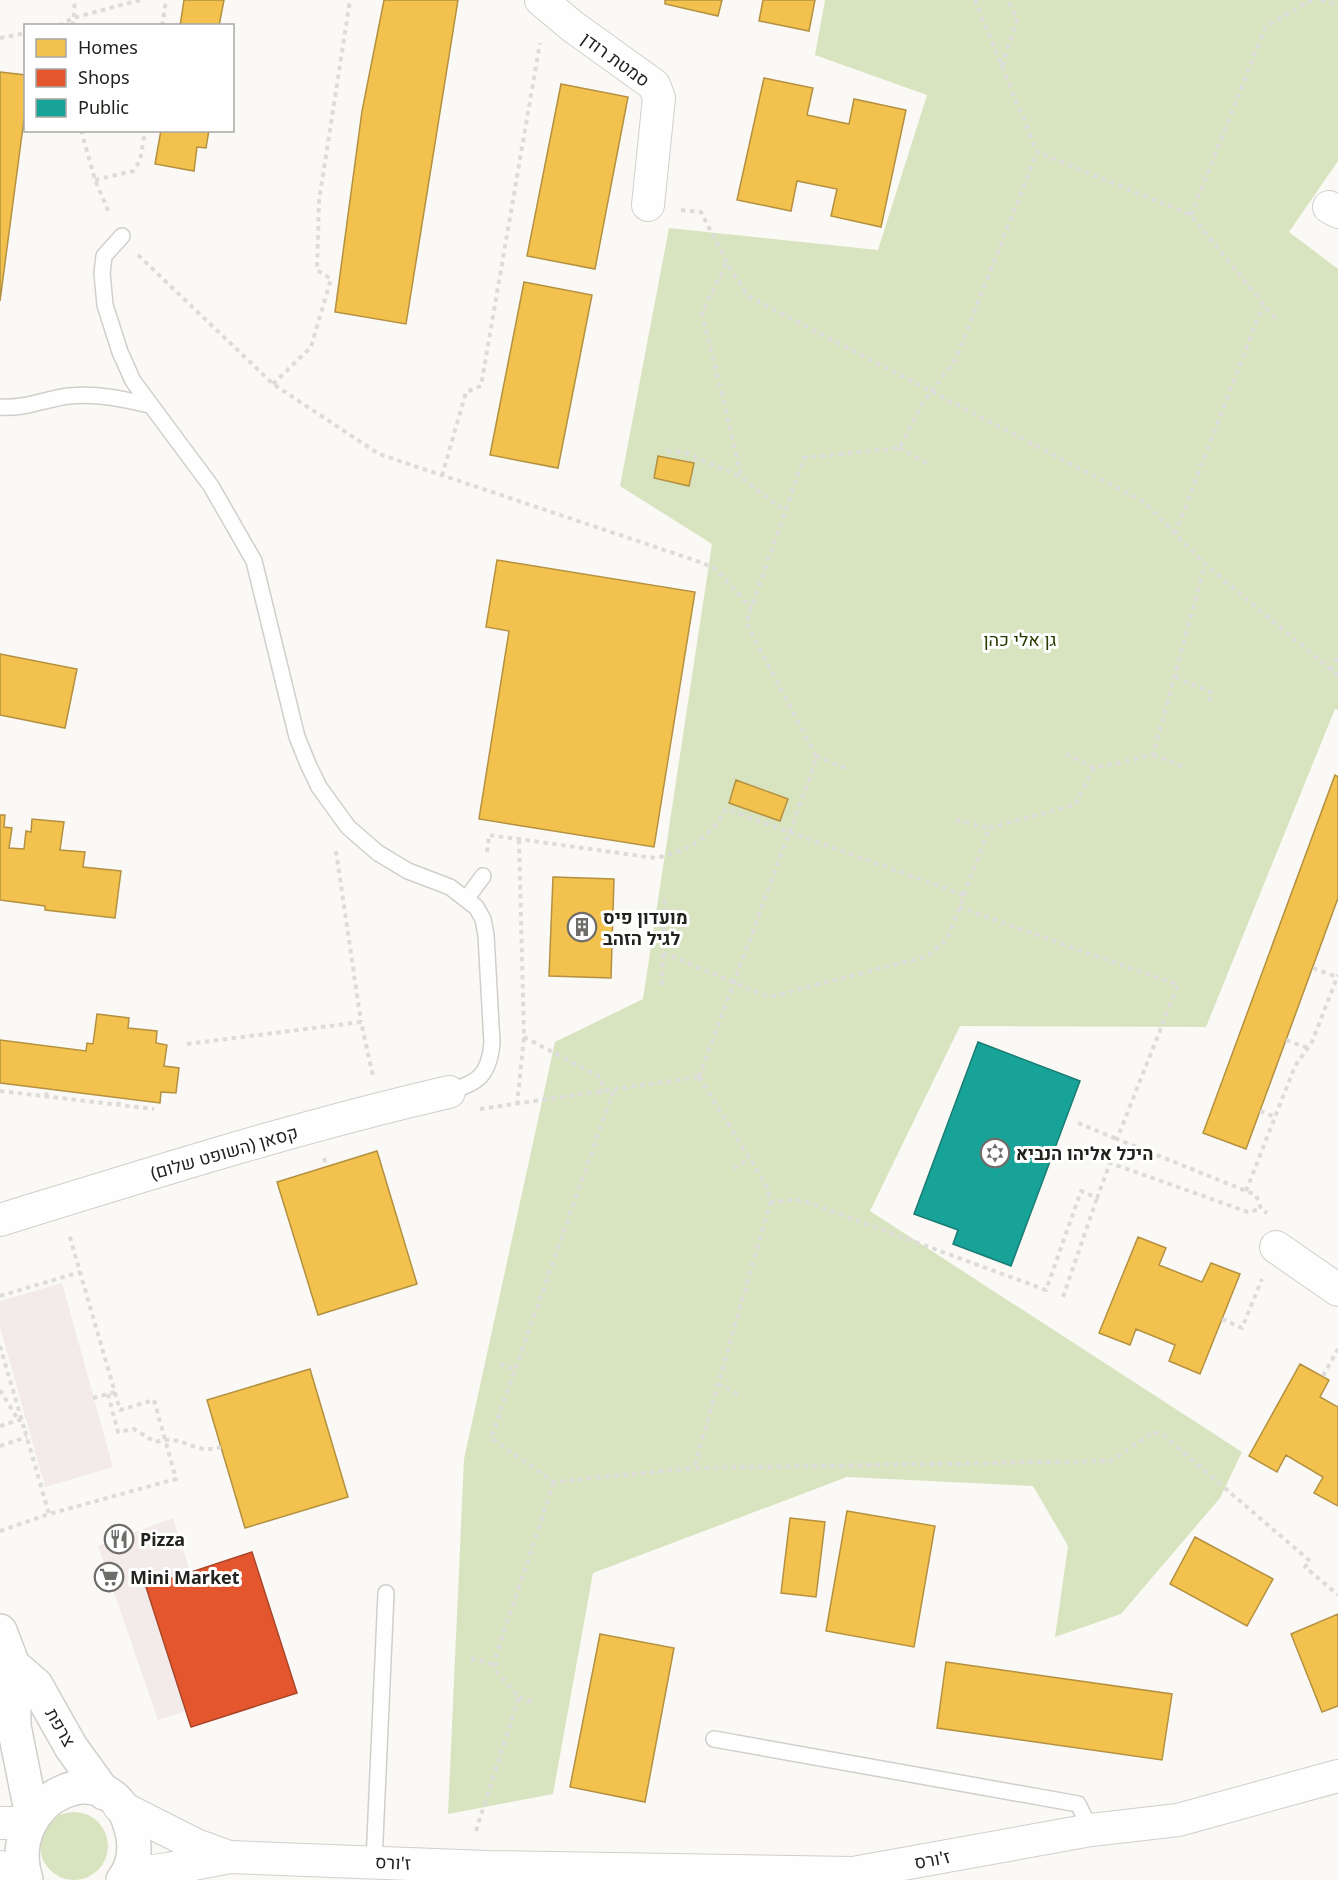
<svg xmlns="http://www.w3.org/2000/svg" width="1338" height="1880" font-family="'Noto Sans',Heebo,sans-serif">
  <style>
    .commercial { fill: #f3eaea }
    .green { fill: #d8e4bf }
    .homes { fill: #f2c14e; stroke: #b49140; stroke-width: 1.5 }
    .shops { fill: #e4572e; stroke: #aa472a; stroke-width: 1.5 }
    .public { fill: #17a398; stroke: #1b7c74; stroke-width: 1.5 }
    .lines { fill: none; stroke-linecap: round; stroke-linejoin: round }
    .service-casing { stroke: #d0cfcb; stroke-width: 18 }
    .minor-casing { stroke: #d0cfcb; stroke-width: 34 }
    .tertiary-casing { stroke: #d0cfcb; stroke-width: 36 }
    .path { stroke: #dddcdb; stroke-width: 4; stroke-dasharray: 4.5 4.5; stroke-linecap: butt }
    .service { stroke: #fefefe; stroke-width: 15 }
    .minor { stroke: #fefefe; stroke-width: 32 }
    .tertiary { stroke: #fefefe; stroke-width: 33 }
    .path-bridge { stroke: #dddcdb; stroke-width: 4; stroke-dasharray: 4.5 4.5; stroke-linecap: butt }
    .labels { text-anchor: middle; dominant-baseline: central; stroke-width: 6; stroke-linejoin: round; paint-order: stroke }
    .street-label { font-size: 18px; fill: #23221f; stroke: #fff }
    .park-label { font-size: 18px; fill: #2a3b00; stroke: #fff }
    .poi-label { font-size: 18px; font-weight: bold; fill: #23221f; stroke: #fff; text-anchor: start }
  </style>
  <rect width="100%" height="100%" fill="#fbf9f5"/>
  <path class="commercial" d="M62 1283 113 1467 45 1487 0 1327V1301Z
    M173 1518 230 1697 158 1720 98 1546Z"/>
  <path class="green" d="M825 0H1338V161L1289 232 1338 269V710L1335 709 1206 1027 960 1026 870 1211 1242 1452 1220 1498 1121 1614 1055 1637 1068 1546 1033 1486 847 1477 593 1573 553 1794 448 1814 464 1459 555 1042 643 999 712 544 620 486 669 228 878 250 927 95 815 55Z
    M40 1846a34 34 0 1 1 68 0a34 34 0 1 1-68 0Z"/>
  <path class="homes" d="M184 0H224L219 26H180Z
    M384 0H458L406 324 335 312 362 111Z
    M665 0H722L718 16 665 4Z
    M763 0H815L809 31 759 21Z
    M0 72 26 75V104L0 301Z
    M764 78 813 88 807 115 849 124 854 99 906 110 881 227 831 216 837 189 797 181 791 211 737 200Z
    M561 84 628 97 595 269 527 256Z
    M161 130H209L206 148 197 147 194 171 155 164Z
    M524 282 592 295 558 468 490 455Z
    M658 456 694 463 689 486 654 478Z
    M497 560 695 592 654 847 479 819 509 631 486 627Z
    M0 654 77 669 65 728 0 715Z
    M1335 775 1338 777V898L1246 1149 1203 1133Z
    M736 780 788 799 780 821 729 803Z
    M0 815H5L4 827 12 828 9 848 24 849 26 831 31 832 32 819 64 822 60 850 85 852 83 867 121 871 115 918 45 910V906L0 900Z
    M553 877 614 879 611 978 549 976Z
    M97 1014 129 1018 128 1028 157 1031 156 1043 167 1045 164 1066 179 1068 176 1093 161 1092 160 1103 0 1083V1040L86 1051 87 1043 93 1044Z
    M377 1151 417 1284 318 1315 277 1182Z
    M1138 1237 1166 1248 1159 1265 1202 1282 1211 1263 1240 1274 1200 1374 1169 1361 1175 1345 1136 1329 1130 1345 1099 1333Z
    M1300 1364 1329 1380 1320 1397 1338 1407V1506L1314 1493 1323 1477 1286 1455 1277 1472 1249 1456Z
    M310 1369 348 1497 245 1528 207 1400Z
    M847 1511 935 1526 914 1647 826 1631Z
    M790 1518 825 1522 816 1597 781 1593Z
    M1195 1537 1273 1579 1247 1626 1170 1584Z
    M1338 1614V1706L1322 1712 1291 1634Z
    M600 1634 674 1648 645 1802 570 1787Z
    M946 1662 1172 1694 1162 1760 937 1728Z"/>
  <path class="shops" d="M252 1552 297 1693 191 1727 146 1587Z"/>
  <path class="public" d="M978 1042 1080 1081 1011 1266 953 1244 958 1230 914 1214Z"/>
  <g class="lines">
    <g class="service-casing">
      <path id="service" d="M122 236 104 256 102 273 105 305 120 352 133 381 211 486 254 561 297 737 308 764 319 787 348 827 378 853 408 871 450 887 476 907 483 919 486 935 492 1043C489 1075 479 1082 449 1092
        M0 407C26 409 44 399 69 396 97 393 123 399 149 405
        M467 898 483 876
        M714 1739 1078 1804 1091 1830
        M374 1862 386 1593"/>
    </g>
    <g class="minor-casing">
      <path id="minor" d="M541 0 572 26 654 85 659 98 648 205
        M1329 207 1338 212
        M0 1220C149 1174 297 1127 449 1092
        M1276 1247 1338 1290
        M119 1806 196 1845 229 1857
        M0 1823H20
        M0 1867 25 1878
        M128 1874 168 1869 230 1857 487 1867 853 1873 1091 1830 1178 1820 1338 1776"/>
    </g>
    <g class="tertiary-casing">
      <path id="tertiary" d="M0 1631 13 1665 14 1726 30 1806
        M13 1665 36 1685 71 1747 104 1793
        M26 1880C0 1797 113 1745 132 1832 136 1849 134 1866 123 1880"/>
    </g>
    <path class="path" d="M975 0 1037 152 1191 215 1277 321
      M1321 0 1338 5
      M59 26 73 18 140 0
      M73 26 75 0
      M162 26 166 0
      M0 38 26 33
      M1002 66 1017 19 1008 0
      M81 130 95 180 110 215
      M95 180 133 171 140 161 145 130
      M681 210 701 212 727 263 748 296 1144 502 1205 564 1338 676
      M1191 215 1266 26 1312 0
      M138 255 273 384 379 454 703 563 717 570 751 608
      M726 264 702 313 742 478 785 511
      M273 384 311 347 331 279 317 270 319 201 350 0
      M899 448 929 464
      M667 451 686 453 741 477
      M442 476 466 392 481 386 540 43
      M1175 534 1263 305
      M1330 670 1338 658
      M1175 677 1212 693 1209 701
      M1066 754 1094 768
      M1153 755 1184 767
      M816 756 845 768
      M956 820 989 828
      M336 851 361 1022
      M487 852 489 835 655 858C688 851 710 838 726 809L964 895
      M959 907 1178 985 1117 1139 1256 1195 1261 1209 1267 1213
      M663 953 764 995 773 996 928 956 948 938 989 828 1075 805 1094 768 1153 755 1205 564
      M1313 968 1337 977
      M662 985 665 894
      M524 1037 600 1077 602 1081 600 1093
      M1286 1040 1308 1048
      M187 1044 361 1022 373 1076
      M699 1077 768 1188 770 1203 694 1468 1111 1461 1153 1432 1163 1435 1310 1561 1305 1567 1338 1595
      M699 1077 814 766 816 756 812 748 746 623 804 458 899 448 922 404 956 359 1037 152
      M0 1091 154 1109
      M613 1092 491 1438 554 1482 694 1468
      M46 1097 47 1089
      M517 1105 524 1037 519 839
      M118 1106 120 1098
      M480 1109 699 1077
      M1260 1111 1275 1117
      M1078 1123 1117 1139
      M324 1158 326 1166
      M734 1169 749 1158
      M1246 1191 1295 1066 1312 1042 1338 975
      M770 1203 787 1200 804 1201 1046 1290 1081 1191 1097 1198 1110 1163 1248 1212 1261 1209
      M0 1296 80 1272
      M1063 1297 1097 1198
      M1222 1319 1242 1328 1262 1279
      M500 1364 515 1369
      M1323 1376 1338 1349
      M718 1384 740 1395
      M0 1390 19 1421
      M108 1394 118 1432 134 1429 155 1442C186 1433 192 1456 221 1447
      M93 1398 115 1392
      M0 1426 26 1418
      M25 1431 49 1514
      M0 1446 27 1437
      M0 1531 49 1514 176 1479 154 1400 120 1410 69 1234
      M471 1658 494 1665
      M519 1697 537 1704
      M476 1831 519 1697 496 1671 495 1659 554 1482"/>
    <use href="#service" class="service"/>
    <use href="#minor" class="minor"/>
    <use href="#tertiary" class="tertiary"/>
    <path class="path-bridge" d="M0 1346 25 1431"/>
  </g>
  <defs>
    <g id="building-ring" transform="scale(1.5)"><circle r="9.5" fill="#fff" stroke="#6f6d6a" stroke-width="1.5"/><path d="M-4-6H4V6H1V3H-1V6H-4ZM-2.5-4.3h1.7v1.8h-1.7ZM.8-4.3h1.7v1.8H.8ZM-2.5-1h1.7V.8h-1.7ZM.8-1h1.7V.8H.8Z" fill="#6f6d6a"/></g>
    <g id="synagogue-ring" transform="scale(1.5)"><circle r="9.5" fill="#fff" stroke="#6f6d6a" stroke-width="1.5"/><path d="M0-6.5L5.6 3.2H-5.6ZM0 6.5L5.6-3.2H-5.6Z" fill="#6f6d6a"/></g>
    <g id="restaurant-ring" transform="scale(1.5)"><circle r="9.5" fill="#fff" stroke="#6f6d6a" stroke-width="1.5"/><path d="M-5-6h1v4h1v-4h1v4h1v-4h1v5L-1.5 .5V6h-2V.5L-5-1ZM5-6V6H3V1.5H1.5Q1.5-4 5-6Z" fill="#6f6d6a"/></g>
    <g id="supermarket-ring" transform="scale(1.5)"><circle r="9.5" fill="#fff" stroke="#6f6d6a" stroke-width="1.5"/><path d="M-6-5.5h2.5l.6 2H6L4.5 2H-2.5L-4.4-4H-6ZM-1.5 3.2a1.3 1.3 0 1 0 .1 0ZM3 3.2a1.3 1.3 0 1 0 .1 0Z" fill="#6f6d6a"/></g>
  </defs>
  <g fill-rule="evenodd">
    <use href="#building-ring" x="582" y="927"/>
    <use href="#synagogue-ring" x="995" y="1153"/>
    <use href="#restaurant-ring" x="119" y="1539"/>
    <use href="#supermarket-ring" x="109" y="1577"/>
  </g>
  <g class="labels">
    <g class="street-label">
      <text transform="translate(616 59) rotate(36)">סמטת רודן</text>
      <text transform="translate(224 1152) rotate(-16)">קסאן (השופט שלום)</text>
      <text transform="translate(61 1727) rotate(60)">צרפת</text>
      <text transform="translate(932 1859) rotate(-10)">ז'ורס</text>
      <text transform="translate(393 1862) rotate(3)">ז'ורס</text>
    </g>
    <g class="park-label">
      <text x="1020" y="639">גן אלי כהן</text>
    </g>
    <g class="poi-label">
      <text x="603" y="917">מועדון פיס<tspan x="603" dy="21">לגיל הזהב</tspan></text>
      <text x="1016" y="1153">היכל אליהו הנביא</text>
      <text x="140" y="1539">Pizza</text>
      <text x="130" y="1577">Mini Market</text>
    </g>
  </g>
  <rect x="24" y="24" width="210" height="108" fill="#ffffff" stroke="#a7a7a5" stroke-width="1.5"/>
  <rect x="36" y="39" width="30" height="18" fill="#f2c14e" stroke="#a7a7a5" stroke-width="1.5"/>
  <text x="78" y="54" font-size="18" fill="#23221f">Homes</text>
  <rect x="36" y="69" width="30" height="18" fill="#e4572e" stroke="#a7a7a5" stroke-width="1.5"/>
  <text x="78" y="84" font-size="18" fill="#23221f">Shops</text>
  <rect x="36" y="99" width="30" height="18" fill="#17a398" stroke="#a7a7a5" stroke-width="1.5"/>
  <text x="78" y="114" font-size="18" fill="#23221f">Public</text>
</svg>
